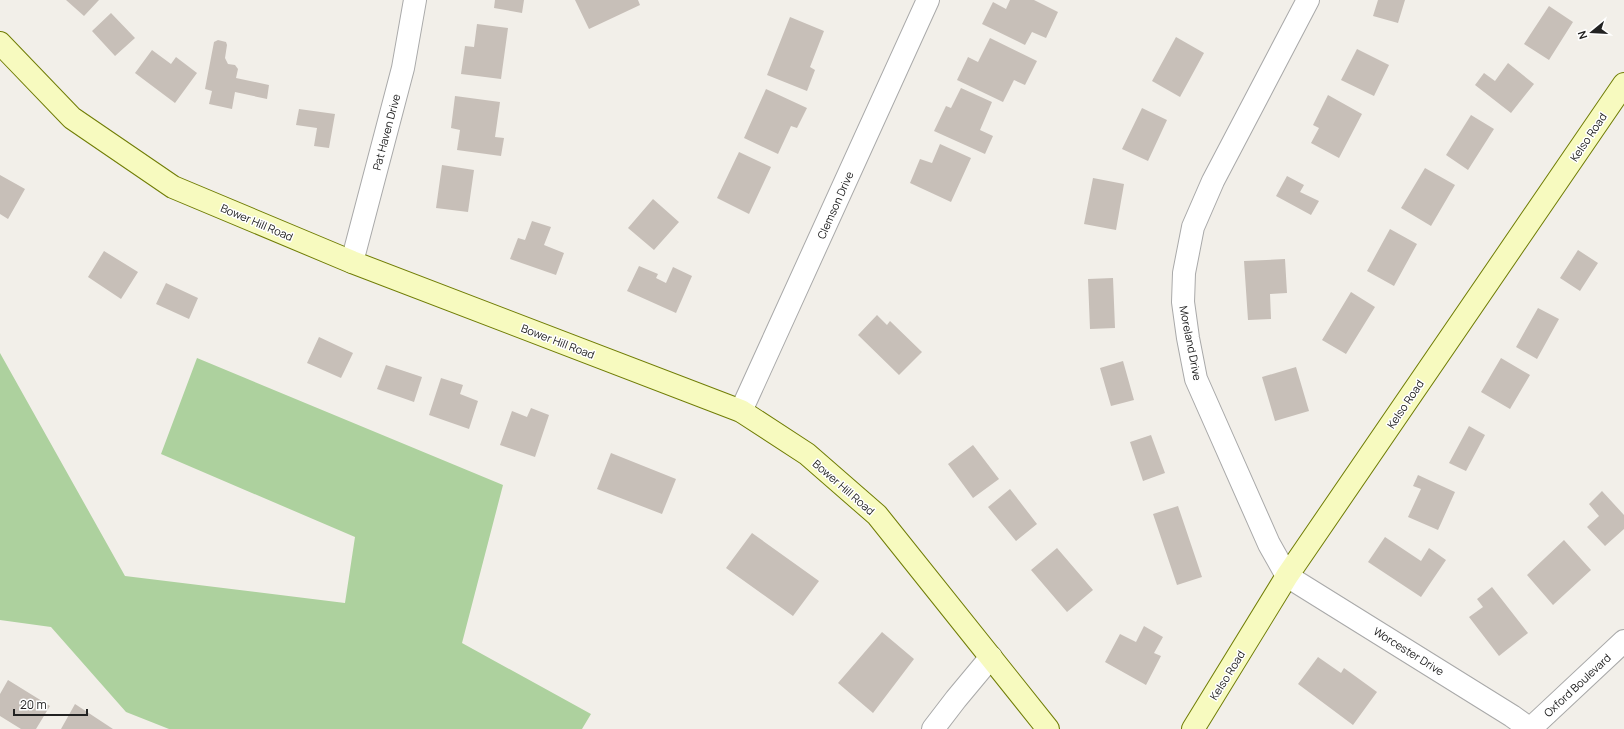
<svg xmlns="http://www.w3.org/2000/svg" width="1624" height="729" font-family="Manrope,sans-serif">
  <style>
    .forest { fill: #add19e }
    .building { fill: #c7bfb8 }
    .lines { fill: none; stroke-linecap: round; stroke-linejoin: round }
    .street-casing { stroke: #a9a9a9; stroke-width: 24 }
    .secondary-casing { stroke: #707d05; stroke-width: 24 }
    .street { stroke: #fff; stroke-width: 22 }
    .secondary { stroke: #f7fabf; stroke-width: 22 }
    .labels { text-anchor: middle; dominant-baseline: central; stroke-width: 3; stroke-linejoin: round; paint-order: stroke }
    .street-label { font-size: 11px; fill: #222; stroke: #fff }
  </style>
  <rect width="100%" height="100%" fill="#f2efe9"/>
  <path class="forest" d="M0 353 125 576 345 603 355 537 161 454 197 358 503 485 462 643 591 714 582 729H169L126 712 51 627 0 620Z"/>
  <path class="building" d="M66 0H99L84 16Z
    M495 0H524L522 13 494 8Z
    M575 0H638L640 5 589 29Z
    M1010 0H1034L1058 12 1046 38 1032 32 1025 45 982 24 993 2 1006 9Z
    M1378 0H1405L1398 23 1373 16Z
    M1549 6 1573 22 1549 60 1524 44Z
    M111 13 135 38 115 56 92 31Z
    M790 17 824 31 810 67 815 70 807 91 767 75Z
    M477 24 508 28 501 79 461 74 465 46 474 47Z
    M1176 37 1204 53 1180 97 1152 81Z
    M990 38 1037 61 1025 85 1014 80 1003 102 957 80 968 57 978 62Z
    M218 40 226 42 227 45 225 58 228 64 235 65 238 69 236 78 269 85 267 99 235 92 232 109 209 104 212 91 205 89 214 42Z
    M1357 49 1389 65 1374 96 1341 80Z
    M152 50 171 64 176 57 197 73 175 103 135 73Z
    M1508 63 1534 84 1511 113 1475 85 1484 73 1495 81Z
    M961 88 992 102 980 130 993 136 985 154 934 131 946 106 951 108Z
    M766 89 807 108 797 128 791 126 778 154 744 138Z
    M1328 95 1362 114 1339 158 1311 143 1319 128 1313 125Z
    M455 96 500 102 495 137 504 138 501 156 457 150 460 130 451 128Z
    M1142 108 1167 120 1148 161 1122 149Z
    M299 109 335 114 329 148 314 146 317 128 296 125Z
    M1471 115 1494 129 1468 170 1446 155Z
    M940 144 971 158 951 202 910 183 920 159 932 163Z
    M739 152 771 167 749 214 717 198Z
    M442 165 474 170 468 212 436 208Z
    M1425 168 1455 185 1431 226 1401 208Z
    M0 175 25 189 8 219 0 214Z
    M1287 176 1304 185 1300 192 1319 201 1311 215 1276 196Z
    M1093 178 1124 184 1116 230 1084 224Z
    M653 199 679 222 654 250 628 228Z
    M532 221 551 227 544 245 564 253 556 275 510 259 518 238 525 240Z
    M1390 229 1417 244 1394 286 1367 271Z
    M1578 250 1598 263 1580 291 1560 278Z
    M104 251 138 272 121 299 88 277Z
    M1285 259 1287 293 1270 294 1271 319 1248 320 1244 261Z
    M639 266 658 274 656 278 666 283 673 267 692 276 676 313 627 291Z
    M1113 278 1115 328 1090 329 1088 279Z
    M166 283 198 298 189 319 156 304Z
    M1351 292 1375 307 1346 354 1322 340Z
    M1538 308 1559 319 1537 359 1516 347Z
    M877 315 887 325 890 321 922 352 899 375 858 335Z
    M319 337 353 353 341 378 307 363Z
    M1501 358 1530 375 1510 409 1481 392Z
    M1123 361 1134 400 1111 406 1100 368Z
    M386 365 422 377 414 402 377 389Z
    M1296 367 1309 411 1275 421 1262 377Z
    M441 378 463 385 460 394 478 401 469 429 429 415Z
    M531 408 549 415 535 457 500 445 512 411 527 417Z
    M1469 426 1485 435 1466 471 1449 463Z
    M1151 435 1165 473 1143 481 1130 442Z
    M973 445 999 479 973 498 948 464Z
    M611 453 676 479 662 514 597 489Z
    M1418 475 1455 492 1438 530 1408 517 1421 489 1413 486Z
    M1010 489 1037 524 1016 541 988 507Z
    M1602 491 1624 515V529L1605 546 1587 527 1599 516 1589 504Z
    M1178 506 1202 577 1177 585 1153 514Z
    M752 533 819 581 793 616 726 568Z
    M1385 537 1421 561 1429 548 1446 560 1421 597 1368 562Z
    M1564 540 1591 570 1553 605 1527 575Z
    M1057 548 1093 590 1067 612 1031 570Z
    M1492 587 1528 633 1499 656 1469 617 1483 607 1477 599Z
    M1144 626 1163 637 1154 653 1161 656 1146 685 1105 662 1120 634 1136 642Z
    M882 632 914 659 873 713 838 683Z
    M1318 657 1341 673 1344 668 1377 692 1353 725 1298 684Z
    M8 680 50 706 36 729H21L0 716V694Z
    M75 704 113 729H61Z"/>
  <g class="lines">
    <g class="street-casing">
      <path id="street" d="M1308 0 1213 181 1193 227 1184 273 1183 302 1188 338 1196 379 1269 544 1287 576 1512 716 1530 729
        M352 262 403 68 415 0
        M741 411 928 0
        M933 729 956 699 991 657
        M1530 729 1624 641"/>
    </g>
    <g class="secondary-casing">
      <path id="secondary" d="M0 43 72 118 173 187 352 262 741 411 807 454 877 515 1048 729
        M1193 729 1287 576 1624 84"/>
    </g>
    <use href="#street" class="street"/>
    <use href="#secondary" class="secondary"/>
  </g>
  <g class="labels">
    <g class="street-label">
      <text transform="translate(386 132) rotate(-75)">Pat Haven Drive</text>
      <text transform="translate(1588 137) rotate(-56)">Kelso Road</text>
      <text transform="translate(835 205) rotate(-66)">Clemson Drive</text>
      <text transform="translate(257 222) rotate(23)">Bower Hill Road</text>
      <text transform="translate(558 341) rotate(21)">Bower Hill Road</text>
      <text transform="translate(1191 343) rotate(79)">Moreland Drive</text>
      <text transform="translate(1405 404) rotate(-56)">Kelso Road</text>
      <text transform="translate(844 487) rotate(41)">Bower Hill Road</text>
      <text transform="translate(1409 651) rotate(32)">Worcester Drive</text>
      <text transform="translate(1227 675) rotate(-58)">Kelso Road</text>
      <text transform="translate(1577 685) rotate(-43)">Oxford Boulevard</text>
    </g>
  </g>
  <g transform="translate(1592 32) rotate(252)" stroke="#ffffff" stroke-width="3" paint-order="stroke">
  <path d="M0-3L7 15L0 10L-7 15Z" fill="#222222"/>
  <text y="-6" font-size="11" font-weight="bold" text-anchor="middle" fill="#222222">N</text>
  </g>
  <path d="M14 709v6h73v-6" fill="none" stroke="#222222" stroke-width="2"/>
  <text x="20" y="709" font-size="12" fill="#222222" stroke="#ffffff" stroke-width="3" paint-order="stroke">20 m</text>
</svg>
